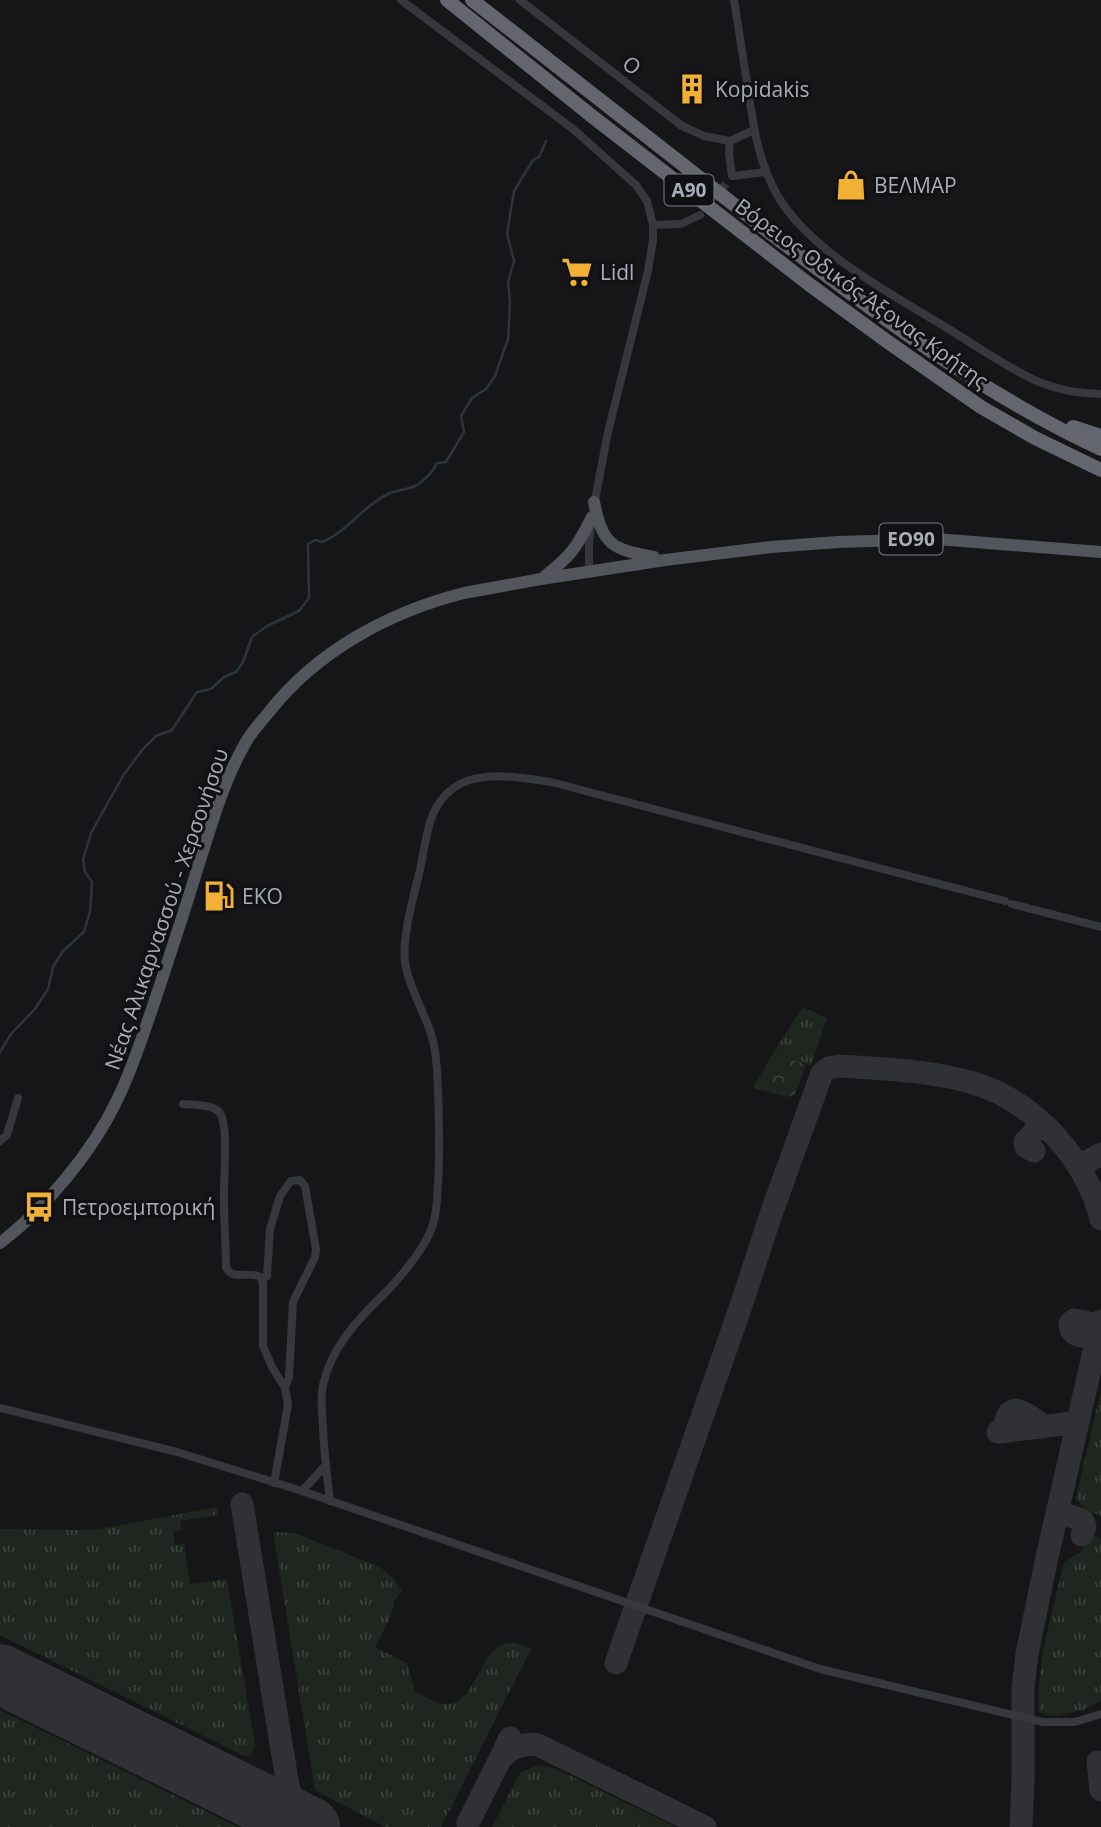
<svg xmlns="http://www.w3.org/2000/svg" width="1101" height="1827" font-family="'Open Sans',sans-serif">
  <style>
    .grass { fill: url(#grass-tufts) }
    .forest { fill: url(#forest-crowns) }
    .lines { fill: none; stroke-linecap: round; stroke-linejoin: round }
    .stream { stroke: #2c353c; stroke-width: 2.5 }
    .taxiway { stroke: #303135; stroke-width: 23 }
    .runway { stroke: #303135; stroke-width: 60 }
    .minor-tunnel { stroke: #333438; stroke-width: 8; stroke-dasharray: 8 4; stroke-linecap: butt }
    .minor { stroke: #37383d; stroke-width: 8 }
    .primary { stroke: #53555c; stroke-width: 12 }
    .motorway { stroke: #63666e; stroke-width: 14 }
    .labels { text-anchor: middle; dominant-baseline: central; stroke-width: 6; stroke-linejoin: round; paint-order: stroke }
    .shield { fill: #111113; stroke: #7b7e86; stroke-width: 2 }
    .shield-label { font-size: 19px; font-weight: bold; fill: #a8adb8 }
    .street-label { font-size: 21px; fill: #a8adb8; stroke: #111113 }
    .poi-label { font-size: 21px; fill: #a8adb8; stroke: #111113; text-anchor: start }
  </style>
  <defs>
    <pattern id="grass-tufts" width="24" height="20" patternUnits="userSpaceOnUse" patternTransform="scale(1.75)"><rect width="24" height="20" fill="#1e261f"/><path d="M3 7l-1-3M5 7V3M7 7l1-3M15 17l-1-3M17 17v-4M19 17l1-3" fill="none" stroke="#3c433d"/></pattern>
    <pattern id="forest-crowns" width="20" height="18" patternUnits="userSpaceOnUse" patternTransform="scale(1.75)"><rect width="20" height="18" fill="#1e261f"/><path d="M2 6a3 3 0 1 1 6 0M12 15a3 3 0 1 1 6 0" fill="none" stroke="#3c433d"/></pattern>
  </defs>
  <rect width="100%" height="100%" fill="#161618"/>
  <path class="grass" d="M802 1008H805L827 1018 811 1066 774 1051Z
    M1101 1390V1516L1082 1507 1076 1498Z
    M217 1507 218 1515 180 1521 181 1530 173 1532 175 1545 184 1544 190 1584 227 1579 255 1745 251 1755 244 1756 0 1635V1529L78 1530 100 1529Z
    M273 1532 295 1533 380 1567 394 1579 402 1590 394 1601 391 1616 375 1647 407 1663 415 1692C424 1696 435 1704 445 1704 480 1705 478 1639 515 1643 520 1644 526 1647 531 1649L441 1827H385L315 1790Z
    M1093 1535 1101 1539V1700L1084 1710 1056 1716 1039 1713C1036 1662 1053 1611 1064 1562L1079 1553Z
    M0 1710 238 1827H0Z
    M538 1765 554 1768 676 1827H492L520 1773Z"/>
  <path class="forest" d="M774 1051 806 1065 795 1094 789 1097 753 1088Z"/>
  <g class="lines">
    <path class="stream" d="M0 1052 11 1034 35 1009 48 989 53 967 63 951 84 932 90 912 92 882 85 872 83 860 91 833 123 776 142 750 156 736 172 730 197 692 211 689 224 677 236 672 243 662 252 637 267 626 299 611 309 598 308 544 315 540 322 542C347 532 363 506 388 494 396 490 406 490 415 486 423 482 433 472 437 463L446 462 464 432 461 416 472 398 486 389 495 376 508 339 510 302 508 282 514 261 507 234 514 191 533 160 539 157 546 141"/>
    <path class="taxiway" d="M1034 1151 1026 1147 1025 1142C1032 1135 1037 1126 1048 1128
      M1076 1163 1083 1164 1101 1154
      M1097 1341C1087 1334 1070 1339 1070 1324L1074 1320 1093 1324 1099 1332
      M1009 1431 1005 1424C1010 1397 1031 1417 1043 1426
      M998 1432 1072 1423 1077 1426
      M242 1504 288 1786 298 1815 313 1827
      M1057 1515 1065 1514 1082 1520 1085 1526 1082 1535
      M616 1663 743 1300 770 1217 822 1073 829 1068 839 1066C884 1069 930 1070 973 1083 1034 1101 1086 1158 1101 1219
      M510 1738 500 1759C511 1748 522 1743 538 1745L705 1827
      M1098 1762 1101 1790
      M468 1823 500 1759
      M1021 1827 1023 1779V1688L1027 1654 1047 1557 1101 1321"/>
    <path class="runway" d="M0 1674 310 1827"/>
    <path class="minor-tunnel" d="M706 208 726 184"/>
    <path class="minor" d="M401 0 573 129 636 185 647 201 653 225V240L648 271 608 432 594 505
      M520 0 682 126 704 136 730 141
      M734 0C739 30 743 59 748 89 753 124 758 159 775 191 806 250 892 294 947 328 977 346 1007 368 1039 382 1059 390 1080 394 1101 394
      M730 141 729 154 732 176 766 172
      M730 141 754 130
      M653 225 681 224 700 215
      M589 571V544L591 525
      M1012 904 1101 927
      M183 1104C194 1105 213 1104 220 1113 229 1126 223 1183 224 1201 224 1223 226 1245 226 1267 233 1282 247 1270 261 1277L263 1284V1346L272 1367 285 1388 288 1405 274 1483
      M0 1141 7 1135 18 1098
      M262 1279 267 1276 270 1229 280 1196 291 1181 300 1180 305 1186 316 1249 315 1257 293 1302 289 1377 285 1388
      M0 1408 177 1452 302 1491 820 1669 1043 1722H1075L1101 1714
      M302 1491 325 1466
      M330 1501C327 1476 324 1452 323 1427 322 1413 320 1399 323 1385 331 1348 357 1320 384 1294 401 1277 428 1245 434 1221 437 1209 437 1196 438 1184 440 1152 439 1121 438 1089 437 1072 437 1054 432 1037 425 1012 409 989 405 962 402 938 413 898 419 874 423 857 425 839 430 822 449 764 504 775 551 782L1005 901"/>
    <path class="primary" d="M594 502C603 546 612 549 654 557
      M545 576C571 556 577 547 592 517
      M0 1243C45 1209 93 1151 117 1100 132 1070 142 1038 153 1006 168 961 183 916 197 870 211 827 223 781 246 742 252 731 261 722 269 712 317 651 389 612 464 593L541 579 665 560 771 547 838 542 937 539 1101 552"/>
    <path class="motorway" d="M447 0 593 117 810 285 888 342 981 407 1035 438 1101 470
      M472 0C571 77 669 155 769 232 874 312 980 393 1101 449
      M1073 427 1101 436"/>
  </g>
  <defs>
    <g id="building-bare" transform="scale(2.415)"><path d="M-4-6H4V6H1V3H-1V6H-4ZM-2.5-4.3h1.7v1.8h-1.7ZM.8-4.3h1.7v1.8H.8ZM-2.5-1h1.7V.8h-1.7ZM.8-1h1.7V.8H.8Z" fill="#f2b134" stroke="#111113" stroke-width="2.5" paint-order="stroke"/></g>
    <g id="shop-bare" transform="scale(2.415)"><path d="M-5-2.5h2.3a2.7 3.5 0 0 1 5.4 0H5L5.5 6h-11ZM-1.5-2.5h3a1.5 2.3 0 0 0-3 0Z" fill="#f2b134" stroke="#111113" stroke-width="2.5" paint-order="stroke"/></g>
    <g id="supermarket-bare" transform="scale(2.415)"><path d="M-6-5.5h2.5l.6 2H6L4.5 2H-2.5L-4.4-4H-6ZM-1.5 3.2a1.3 1.3 0 1 0 .1 0ZM3 3.2a1.3 1.3 0 1 0 .1 0Z" fill="#f2b134" stroke="#111113" stroke-width="2.5" paint-order="stroke"/></g>
    <g id="fuel-bare" transform="scale(2.415)"><path d="M-5.5-6h7V0h2V4h1.3V-2.5L3-4.5l.8-.8L6-3V5H2.5V1h-1V6h-7ZM-4.2-4.7v3.2H.2V-4.7Z" fill="#f2b134" stroke="#111113" stroke-width="2.5" paint-order="stroke"/></g>
    <g id="bus-bare" transform="scale(2.415)"><path d="M-5-6H5V4H4V6H2V4H-2V6H-4V4H-5ZM-3.5-4V0h7V-4ZM-3.5 1.2v1.5H-2V1.2ZM2 1.2v1.5H3.5V1.2Z" fill="#f2b134" stroke="#111113" stroke-width="2.5" paint-order="stroke"/></g>
  </defs>
  <g fill-rule="evenodd">
    <use href="#building-bare" x="692" y="89"/>
    <use href="#shop-bare" x="851" y="185"/>
    <use href="#supermarket-bare" x="577" y="272"/>
    <use href="#fuel-bare" x="219" y="896"/>
    <use href="#bus-bare" x="39" y="1207"/>
  </g>
  <g class="labels">
    <g class="shield">
      <rect x="664.5" y="174.5" width="49" height="31" rx="5"/>
      <rect x="879.5" y="523.5" width="63" height="31" rx="5"/>
    </g>
    <g class="shield-label">
      <text x="689" y="190">Α90</text>
      <text x="911" y="539">ΕΟ90</text>
    </g>
    <g class="street-label">
      <text transform="translate(632 65) rotate(38)">Ο</text>
      <text transform="translate(862 293) rotate(36)">Βόρειος Οδικός Άξονας Κρήτης</text>
      <text transform="translate(166 909) rotate(-71)">Νέας Αλικαρνασσού - Χερσονήσου</text>
    </g>
    <g class="poi-label">
      <text x="715" y="89">Kopidakis</text>
      <text x="874" y="185">ΒΕΛΜΑΡ</text>
      <text x="600" y="272">Lidl</text>
      <text x="242" y="896">EKO</text>
      <text x="62" y="1207">Πετροεμπορική</text>
    </g>
  </g>
</svg>
